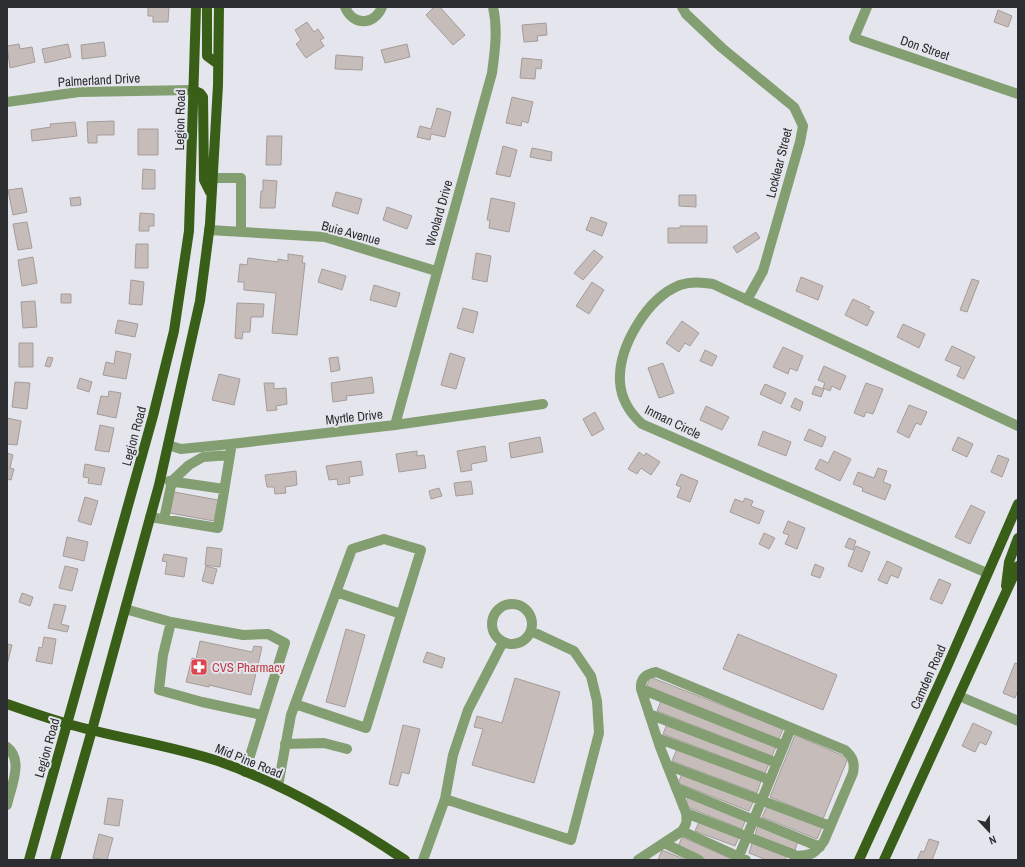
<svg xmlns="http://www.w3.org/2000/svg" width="1025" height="867" font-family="'Archivo Narrow',sans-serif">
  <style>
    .building { fill: #c6bdbb; stroke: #a59c9a }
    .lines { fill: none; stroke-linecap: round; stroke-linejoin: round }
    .minor { stroke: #839e71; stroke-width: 10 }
    .major { stroke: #385e17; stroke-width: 10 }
    .labels { text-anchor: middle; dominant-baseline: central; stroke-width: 4; stroke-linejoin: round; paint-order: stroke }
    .street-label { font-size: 13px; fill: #2c2d30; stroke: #e4e5ed }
    .health-label { font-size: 13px; fill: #be3a42; stroke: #e4e5ed; text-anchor: start }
  </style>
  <rect width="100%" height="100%" fill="#e4e5ed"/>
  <path class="building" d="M148 7H169L168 22H153V16H148Z
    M434 7H440L465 35 453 45 426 15Z
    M998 10 1012 16 1008 27 994 22Z
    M307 22 314 32 318 29 324 38 320 40 324 46 306 58 296 44 301 40 295 30Z
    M546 23 547 35 537 36 538 41 524 42 522 25Z
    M104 42 106 56 82 59 81 45Z
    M19 44 20 49 32 47 35 62 10 68 7 46Z
    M68 44 71 57 45 63 42 49Z
    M407 44 410 57 385 63 381 50Z
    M336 55 363 57 362 70 335 69Z
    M522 58 542 60 541 69 536 68 535 79 520 78Z
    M512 97 533 102 528 123 522 121 521 126 506 123Z
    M437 108 451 112 445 137 431 134 430 140 417 137 420 126 431 129Z
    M114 121V135H97V143H88L87 122Z
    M75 122 77 136 32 141 31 130 51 127 50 124Z
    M138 129H158V155H138Z
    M267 136H282L281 165H266Z
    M503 146 517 150 510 177 496 174Z
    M532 148 552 152 551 161 530 157Z
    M143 169 155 170V189H142Z
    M263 180 277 181 275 208H260L261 191H263Z
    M22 188 27 212 13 215 8 190Z
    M336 192 362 199 358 214 332 206Z
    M679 195H696V207L679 206Z
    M80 197 81 205 71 206 70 198Z
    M491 198 515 203 509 232 489 228 490 220H487Z
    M387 207 412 216 407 229 383 220Z
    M140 213 154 214V226H149V231H139Z
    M591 217 607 223 602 236 586 230Z
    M27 222 32 248 18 250 13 224Z
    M680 226H707V243H668V228H680Z
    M756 232 760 238 737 253 733 247Z
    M136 244H148V268H135Z
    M594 250 603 257 583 280 574 273Z
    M476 253 491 256 487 282 472 279Z
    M288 254 303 256 302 263H305L297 335 272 333 276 293 244 290V282H238L240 264 247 265 248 258 278 262V259L288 261Z
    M33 257 37 283 22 286 18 260Z
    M322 269 346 276 342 290 318 282Z
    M801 277 823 286 818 300 796 291Z
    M972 279 979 281 967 312 960 310Z
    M131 280 144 282 142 305 129 304Z
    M592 282 604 290 589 314 576 306Z
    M374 285 400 293 396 307 370 300Z
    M61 294H71V303H61Z
    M853 299 870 307 868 309 874 312 867 326 845 315Z
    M35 301 37 327 23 328 21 302Z
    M237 303 264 304 263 317H251L250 332H243L242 339 235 338Z
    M463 308 478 312 473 333 457 328Z
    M118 320 138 324 135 337 115 333Z
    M682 321 699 333 690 346 685 343 679 352 666 343Z
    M903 324 925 334 919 348 897 337Z
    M19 343H33V367H19Z
    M952 346 975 357 964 379 957 376 961 367 945 360Z
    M783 347 803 356 797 371 790 368 788 374 773 367Z
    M705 350 717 356 712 366 700 361Z
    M116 351 131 354 126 379 103 375 106 362 114 364Z
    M450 353 465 358 456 389 441 385Z
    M48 357 53 358 50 367 45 366Z
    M338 357 340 370 331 372 329 358Z
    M663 363 674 393 659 398 648 368Z
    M824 366 846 376 840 390 832 386 830 391 823 388 825 383 818 380Z
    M219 374 240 379 234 405 212 400Z
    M372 377 374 393 346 396 347 400 333 402 331 383Z
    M80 378 92 382 89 392 77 388Z
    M15 382 30 383 27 409 12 407Z
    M264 383H274V389L286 388 287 404 276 406 277 410 267 411Z
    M866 383 883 389 873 414 866 412 864 417 854 413Z
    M765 384 786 393 781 404 760 394Z
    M815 386 824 389 821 397 812 394Z
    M109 391 121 393 116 418 97 414 101 396 108 397Z
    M795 398 803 402 800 411 791 407Z
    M909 405 927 412 921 425 916 423 909 438 897 432Z
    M706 406 729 417 722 430 700 420Z
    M595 412 604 429 592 436 583 419Z
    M7 418 21 421 17 445 7 444Z
    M100 425 114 428 109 452 95 450Z
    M809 429 826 437 822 447 804 440Z
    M763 431 791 442 786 456 758 445Z
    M540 437 543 452 511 458 509 443Z
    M958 437 973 444 967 457 952 450Z
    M485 446 487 461 471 464 472 470 461 472 457 451Z
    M417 451V456L424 455 426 468 399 472 396 454Z
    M834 451 851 459 840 481 815 469 820 459 828 463Z
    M639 452 644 456 646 453 660 462 651 475 641 468 637 474 628 469Z
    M7 453 13 455 10 468 14 469 11 480 7 479Z
    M998 455 1009 459 1002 477 991 472Z
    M361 461 363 475 349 477 350 483 338 485 337 479 329 480 326 466Z
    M85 464 105 468 101 485 88 483 89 478 83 477Z
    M878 468 887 471 883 482 891 485 885 500 862 491 863 488 853 484 858 472 874 478Z
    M296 471 297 485 285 487 286 493 275 494 274 487H267L265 475Z
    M681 474 698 481 690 502 677 497 681 487 676 485Z
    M471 481 473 494 456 496 454 483Z
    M439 488 442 496 431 499 429 491Z
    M174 492 218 500 214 521 170 513Z
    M85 497 98 501 91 525 78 521Z
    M745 498 753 501 751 506 764 511 759 524 730 512 735 499 743 502Z
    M971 505 985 512 970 544 955 537Z
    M788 521 805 528 797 549 785 544 789 535 783 533Z
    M764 533 775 538 769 549 759 544Z
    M67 537 88 542 84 561 63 556Z
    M849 538 856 541 853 550 845 547Z
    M856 546 870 552 862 572 848 566Z
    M207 547 222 549 220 567 205 565Z
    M164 554 187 558 184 577 165 574 167 562 162 561Z
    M887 561 902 568 898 578 891 575 887 584 878 580Z
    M815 564 824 568 820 578 811 575Z
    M65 566 78 569 72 591 59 588Z
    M206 566 217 569 213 584 202 581Z
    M939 579 951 584 942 604 930 599Z
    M22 593 33 597 30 606 19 602Z
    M54 604 66 606 61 624 69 626 67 632 48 628Z
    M346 629 365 635 345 707 326 702Z
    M738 634 837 675 823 710 723 669Z
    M44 637 56 639 52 664 36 661 39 647 42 648Z
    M200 641 252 652 254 646 262 647 251 695 209 685V687L186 682 192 658 196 659Z
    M7 644 12 645 7 665Z
    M427 652 445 658 442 668 423 662Z
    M1015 663 1018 664V690L1015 698 1003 693Z
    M650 677 783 729 779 739 647 686Z
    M515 678 560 692 534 783 472 765 483 729 474 727 477 716 502 723Z
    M661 701 776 747 772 756 657 711Z
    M973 723 992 732 986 745 980 742 975 752 962 746Z
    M667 724 769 764 765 773 663 734Z
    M403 725 420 729 409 774 402 772 398 786 389 784Z
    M795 735 848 758 823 819 770 797Z
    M677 749 761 781 757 793 672 761Z
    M682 774 753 802 749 811 678 783Z
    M688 797 746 819 742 829 685 806Z
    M108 798 123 800 119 826 104 824Z
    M767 806 822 827 817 839 762 817Z
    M699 822 739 837 735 846 695 831Z
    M758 825 798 841 795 850 755 835Z
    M99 834 113 838 107 860 93 858Z
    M682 837 734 860H707L678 847Z
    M929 839 939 842 932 860H917L921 851 924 852Z
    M752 843 786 856 785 860H767L749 853Z
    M662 850 686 860H658Z"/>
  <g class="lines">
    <path class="minor" d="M345 7C353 26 374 26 382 7
      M682 7 686 14 722 48 794 107 803 126 800 142 763 271 747 300
      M867 7 854 38 1018 94
      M7 102 79 92 193 90
      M212 178H241V232
      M209 230 325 237 436 271
      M395 425 492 73C495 51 498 29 493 7
      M168 445 181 449 231 444 395 425 543 404
      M169 481 224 489
      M150 517 218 528 230 455
      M164 519 172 481 189 465 203 457 230 455 231 449
      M987 573 642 424C630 413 621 398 620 382 618 347 647 298 680 285 691 281 702 282 713 284L1018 426
      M336 592 401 614
      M492 624a20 20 0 1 1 40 0a20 20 0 1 1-40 0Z
      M125 609 171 622 243 635 268 634 285 643 245 772
      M171 622 163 655 159 690 202 702 262 715
      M641 689 784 746
      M959 696 1018 721
      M649 714 777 763
      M657 738 770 780
      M285 744 324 743 347 749
      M7 747C24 760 11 787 7 805
      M667 765 830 826
      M278 786 291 715 295 704 352 549 384 539 421 550 366 728 295 704
      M676 788 820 847
      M445 799 453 755 468 710 503 642
      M682 831 746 860
      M664 843 699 860
      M739 856 791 728
      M423 860 445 799 571 840 599 733 597 701 591 676 574 651 531 631
      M638 860 682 831C687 824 687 821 686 813L660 747 641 689C640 678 646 674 656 672L845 750C853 757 855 763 853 773L824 841C815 854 812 855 797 856L686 813"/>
    <path class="major" d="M207 7V56L218 64
      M193 90 200 93 203 97 204 180 210 192
      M1006 586 1009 562 1018 538
      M7 704C27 711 47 718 68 724 117 738 169 745 218 761 284 784 347 821 405 860
      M29 860 153 416 174 331 189 231 196 7
      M55 860 92 730 159 485 200 301 210 224 218 85 219 7
      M859 860 946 669 1018 504
      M884 860 1018 566"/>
  </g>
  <defs>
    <g id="pharmacy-square" transform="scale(0.9)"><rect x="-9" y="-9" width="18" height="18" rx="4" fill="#e0444e" stroke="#e4e5ed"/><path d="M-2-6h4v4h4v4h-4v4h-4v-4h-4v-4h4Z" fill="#fff"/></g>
  </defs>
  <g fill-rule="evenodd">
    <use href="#pharmacy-square" x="199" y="667"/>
  </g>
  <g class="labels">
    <g class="street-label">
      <text transform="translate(925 48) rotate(19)">Don Street</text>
      <text transform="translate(99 80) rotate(-3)">Palmerland Drive</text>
      <text transform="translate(180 120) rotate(-89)">Legion Road</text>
      <text transform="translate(779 163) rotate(-76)">Locklear Street</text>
      <text transform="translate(439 213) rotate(-74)">Woolard Drive</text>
      <text transform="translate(351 233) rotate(15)">Buie Avenue</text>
      <text transform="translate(354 417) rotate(-6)">Myrtle Drive</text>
      <text transform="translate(673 422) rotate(26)">Inman Circle</text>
      <text transform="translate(134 436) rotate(-75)">Legion Road</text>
      <text transform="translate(928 677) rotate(-66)">Camden Road</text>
      <text transform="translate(47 748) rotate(-74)">Legion Road</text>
      <text transform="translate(249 761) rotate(22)">Mid Pine Road</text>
    </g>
    <g class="health-label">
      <text x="212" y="667">CVS Pharmacy</text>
    </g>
  </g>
  <rect width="1025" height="867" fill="none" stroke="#2c2d30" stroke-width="16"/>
  <g transform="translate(989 831) rotate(158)" stroke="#e4e5ed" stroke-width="3" paint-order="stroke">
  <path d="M0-3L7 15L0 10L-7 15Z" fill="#2c2d30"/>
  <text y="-6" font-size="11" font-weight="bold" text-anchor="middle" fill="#2c2d30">N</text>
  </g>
</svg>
